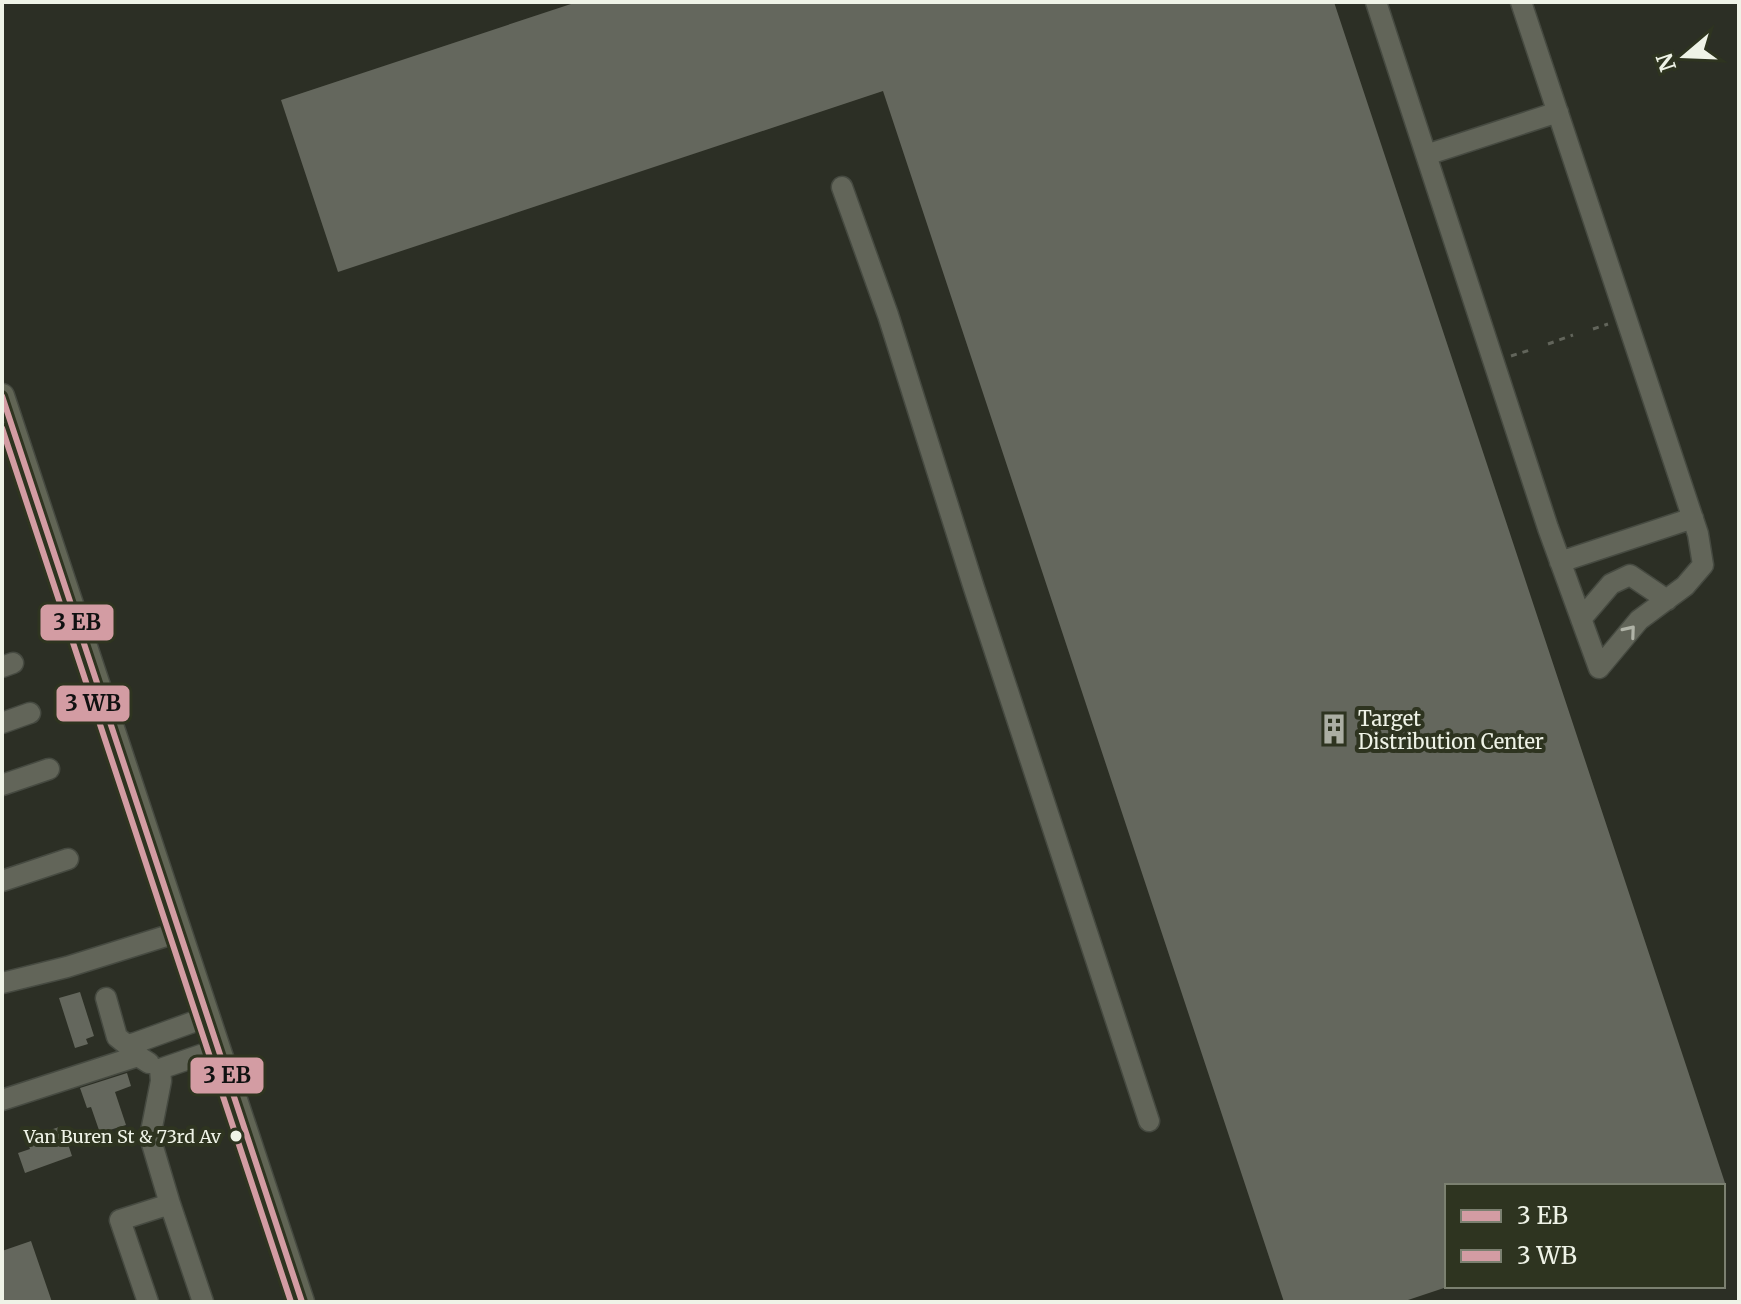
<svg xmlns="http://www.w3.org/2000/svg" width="1741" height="1304" font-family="Merriweather,serif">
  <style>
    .building { fill: #64675d }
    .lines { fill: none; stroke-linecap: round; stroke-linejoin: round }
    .minor-casing { stroke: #464a41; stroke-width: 23 }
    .major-casing { stroke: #464a41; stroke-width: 27 }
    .path { stroke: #62655b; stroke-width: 3; stroke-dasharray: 6 6; stroke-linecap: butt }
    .minor { stroke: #626559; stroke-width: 20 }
    .major { stroke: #616555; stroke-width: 24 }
    .bus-1-casing { stroke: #2e3420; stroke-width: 12 }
    .bus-2-casing { stroke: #2e3420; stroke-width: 12 }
    .bus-1 { stroke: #d39ca3; stroke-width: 6 }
    .bus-2 { stroke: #d39ca3; stroke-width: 6 }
    .oneway { stroke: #b0b3a7 }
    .bus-dot { fill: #eff3e7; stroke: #2e3420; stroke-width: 3 }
    .labels { text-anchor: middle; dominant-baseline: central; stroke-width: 8; stroke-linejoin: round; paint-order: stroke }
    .bus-label { font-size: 18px; fill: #eff3e7; stroke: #2e3420; text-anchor: end }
    .poi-label { font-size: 20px; fill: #eff3e7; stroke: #2e3420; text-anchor: start }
    .line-badge { stroke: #2e3420; stroke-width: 3 }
    .pale-badge-label { font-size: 22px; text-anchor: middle; font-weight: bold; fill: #111 }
  </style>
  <rect width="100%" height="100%" fill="#2c2f25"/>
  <path class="building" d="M577 2H1334L1726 1186H1447V1287L1402 1302H1284L883 91 338 272 281 100Z
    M80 992 94 1036 86 1039 88 1044 75 1048 59 998Z
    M127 1073 131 1086 115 1092 126 1125 100 1133 91 1107 87 1108 80 1088Z
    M62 1126 72 1156 25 1173 18 1153 30 1149 26 1138Z
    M31 1241 52 1302H2V1251Z"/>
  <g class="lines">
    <g class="minor-casing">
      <path id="minor" d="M1376 2 1548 528 1599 668
        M1521 2 1698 534 1703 565 1685 586 1639 620 1599 668
        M1426 155 1558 112
        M842 187 888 315 974 588 1149 1121
        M1560 562 1693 518
        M1581 619 1611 584 1630 575 1667 600
        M2 667 13 663
        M2 723 30 713
        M2 785 49 769
        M2 881 68 859
        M2 983 67 967 179 932
        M106 998 117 1037 127 1045 135 1043
        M149 1063 138 1056 135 1043 207 1017
        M2 1100 138 1056
        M170 1204 150 1137 161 1081 160 1069 218 1049
        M148 1302 120 1220 170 1204 203 1302"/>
    </g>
    <g class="major-casing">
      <path id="major" d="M2 396 302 1302"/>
    </g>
    <path class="path" d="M1593 329 1608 324
      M1548 344 1573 335
      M1511 356 1530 350"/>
    <use href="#minor" class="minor"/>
    <use href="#major" class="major"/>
    <g class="bus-1-casing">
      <path id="bus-1" d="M2 396 302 1302"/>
    </g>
    <g class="bus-2-casing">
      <path id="bus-2" d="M2 428 291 1302"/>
    </g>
    <use href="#bus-1" class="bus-1"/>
    <use href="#bus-2" class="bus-2"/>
  </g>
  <defs><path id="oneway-chevron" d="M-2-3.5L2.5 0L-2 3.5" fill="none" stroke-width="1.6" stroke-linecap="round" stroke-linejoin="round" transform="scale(2)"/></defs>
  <use class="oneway" href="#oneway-chevron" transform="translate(1630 631) rotate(-50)"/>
  <defs>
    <g id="building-bare" transform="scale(2.4)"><path d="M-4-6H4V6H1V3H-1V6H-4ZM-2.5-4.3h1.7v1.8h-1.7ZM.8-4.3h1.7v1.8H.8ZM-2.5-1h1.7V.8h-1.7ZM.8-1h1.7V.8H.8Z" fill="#abaea3" stroke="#2e3420" stroke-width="2.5" paint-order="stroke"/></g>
  </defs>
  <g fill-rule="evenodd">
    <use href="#building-bare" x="1334" y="729"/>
  </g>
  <circle class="bus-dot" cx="236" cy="1136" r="7"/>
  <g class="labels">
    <g class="bus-label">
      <text x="221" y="1136">Van Buren St &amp; 73rd Av</text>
    </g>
    <g class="poi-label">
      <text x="1358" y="718">Target<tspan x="1358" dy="23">Distribution Center</tspan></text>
    </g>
  </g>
  <g class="line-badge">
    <rect x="39" y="603" width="76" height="39" rx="8" fill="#d39ca3"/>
    <rect x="55" y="684" width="76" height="39" rx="8" fill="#d39ca3"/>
    <rect x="189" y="1056" width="76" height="39" rx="8" fill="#d39ca3"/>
  </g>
  <g class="pale-badge-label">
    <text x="77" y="630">3 EB</text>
    <text x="93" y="711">3 WB</text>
    <text x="227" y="1083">3 EB</text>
  </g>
  <rect width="1741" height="1304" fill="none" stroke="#eff3e7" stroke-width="8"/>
  <rect x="1445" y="1184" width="280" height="104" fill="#2e3420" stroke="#7b8070" stroke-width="2"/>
  <rect x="1461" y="1210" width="40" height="12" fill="#d39ca3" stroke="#7b8070" stroke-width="2"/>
  <text x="1517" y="1224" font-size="24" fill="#eff3e7">3 EB</text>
  <rect x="1461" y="1250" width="40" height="12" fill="#d39ca3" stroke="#7b8070" stroke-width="2"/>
  <text x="1517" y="1264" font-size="24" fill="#eff3e7">3 WB</text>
  <g transform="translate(1685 56) rotate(251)" stroke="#2e3420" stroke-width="6" paint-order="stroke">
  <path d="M0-6L14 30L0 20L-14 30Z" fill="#eff3e7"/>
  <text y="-12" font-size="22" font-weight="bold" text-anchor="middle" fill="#eff3e7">N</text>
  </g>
</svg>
